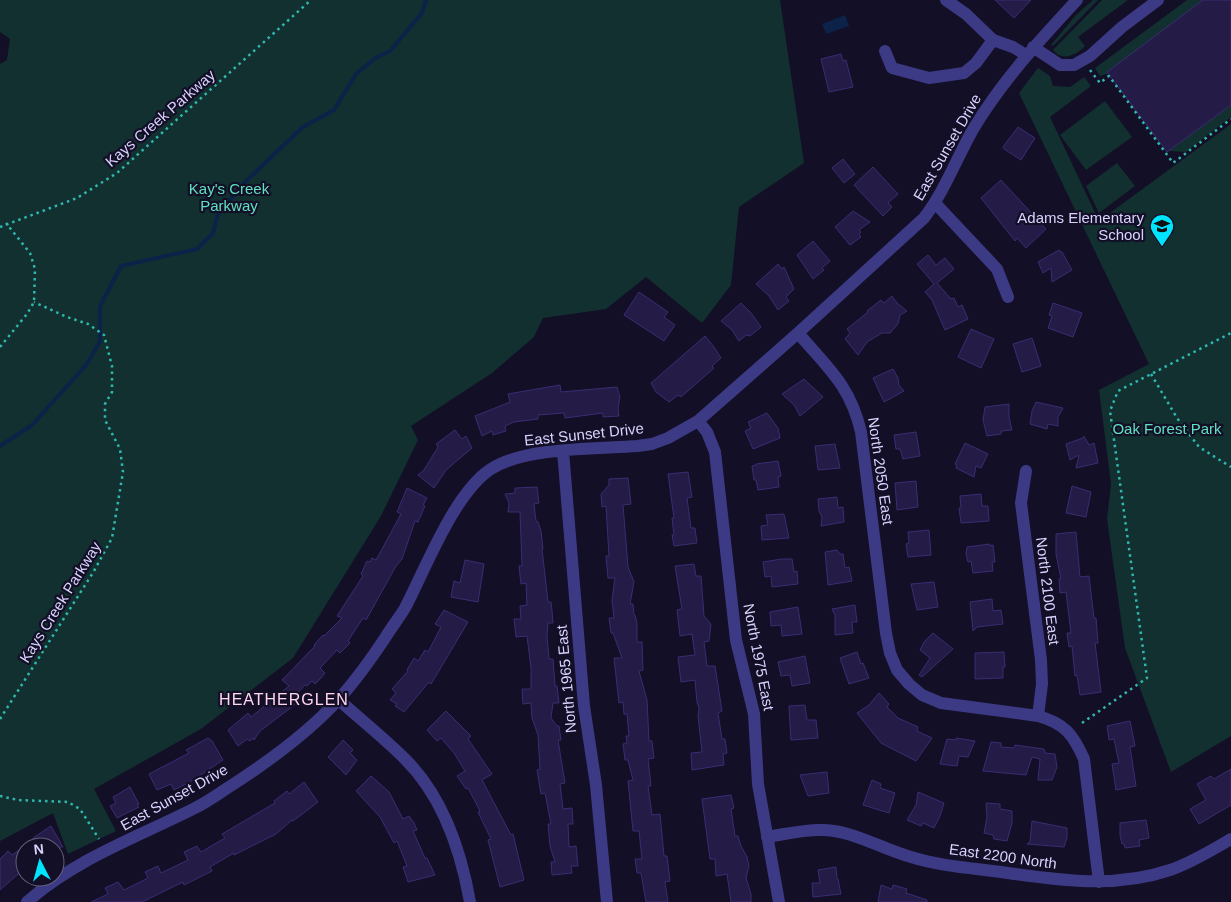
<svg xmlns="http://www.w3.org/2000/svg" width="1231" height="902" font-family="Helvetica,sans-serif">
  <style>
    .green { fill: #12302f }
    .water { fill: #0c2248 }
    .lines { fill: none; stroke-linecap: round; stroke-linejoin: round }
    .stream { stroke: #0c2248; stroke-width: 4 }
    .building { fill: #241b47; stroke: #3b2d73 }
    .path { stroke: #2fb8b0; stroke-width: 2.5; stroke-dasharray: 2.5 4; stroke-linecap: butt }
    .minor { stroke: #3d3a85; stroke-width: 12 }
    .labels { text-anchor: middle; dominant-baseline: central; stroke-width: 4.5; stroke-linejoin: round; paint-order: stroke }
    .street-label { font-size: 15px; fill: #d9d4ff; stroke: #130f26 }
    .park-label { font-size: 15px; fill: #5fe0c0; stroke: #130f26 }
    .poi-label { font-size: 15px; fill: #d9d4ff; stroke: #130f26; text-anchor: end }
    .neighbourhood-label { font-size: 16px; letter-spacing: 1px; fill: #ffd6f0; stroke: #130f26 }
  </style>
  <rect width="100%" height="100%" fill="#130f26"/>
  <path class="green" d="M0 0H780L804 163 739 207 731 285 702 323 646 277 606 309 543 318 534 337 492 373 411 426 418 440 381 516 293 658 201 729 94 789 116 831 68 854 53 813 0 841V64L7 60 10 39 0 32Z
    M1093 0H1098L1053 46 1051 45 1076 15Z
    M1102 0H1128L1078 37 1085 46C1077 55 1062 62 1053 50Z
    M1187 0H1203L1107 74 1100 76 1095 68Z
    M1038 68 1050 76 1053 86 1070 87 1084 77 1091 86 1050 117 1099 221 1231 124V736L1171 772 1125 648 1107 519 1111 484 1099 390 1149 364 1019 93Z
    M1105 101 1132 137 1086 170 1060 135Z
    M1231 105V117L1186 152 1169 151Z
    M1117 163 1135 186 1099 213 1086 186Z"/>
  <path class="water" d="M845 15 849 26 826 34 822 24Z"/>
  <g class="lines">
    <path class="stream" d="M0 446 32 425 87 364 100 341V306L121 266 197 249 213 233 218 214 247 180 303 127 334 110 356 74 377 57 390 51 422 13 426 0"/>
  </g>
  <path class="building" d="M995 0H1031L1014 18Z
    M1203 0H1231V105L1167 152 1107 72Z
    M841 54 843 61 846 60 853 87 829 92 821 59Z
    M1018 127 1035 138 1021 160 1004 149 1003 147Z
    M843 159 855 174 844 183 832 168Z
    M873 167 898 194 888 203 892 207 883 216 854 185Z
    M1001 180 1046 229 1026 248 1017 238 1015 241 981 198Z
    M853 211 870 222 859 230 861 232 859 234 861 237 850 245 835 227Z
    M813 241 830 261 822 268 824 270 813 279 797 255Z
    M1059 250 1060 252H1062L1072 270 1052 282 1051 268 1043 273 1038 262Z
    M928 255 936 265 945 258 954 269 937 283 951 299 954 298 958 307 962 305 968 319 945 330 932 300 925 292 934 284 917 264Z
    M778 264 782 269 784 267 794 289 786 297 789 301 778 310 769 296 756 284Z
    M639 292 668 312 664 317 675 325 664 341 624 315Z
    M892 296 897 303 907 311 900 315 898 324 890 333H882L867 342 858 355 845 339 850 333 847 329 868 312 867 311 881 300 884 303Z
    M741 303 751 313 761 327 750 336 746 335 739 341 732 330 721 321Z
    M1053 303 1082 313 1073 337 1048 328 1052 316 1049 315Z
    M971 329 994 339 981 368 958 357Z
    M705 336 714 347 721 358 712 366 714 368 681 397 678 395 669 402 656 392 651 383Z
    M1032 338 1041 366 1022 372 1013 344Z
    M893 369 898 378 899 385 904 391 884 402 873 378Z
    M804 379 823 397 800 416 794 405 782 394Z
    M560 385 561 392 617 387 620 397 618 408 619 416 603 417V413L565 418 564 413 538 415V419L514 422 505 426 506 431 493 435 492 431 482 436 475 416 510 402 508 394Z
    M1036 402 1063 408 1058 417V426L1048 424 1047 429 1030 424 1032 411Z
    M1009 404V417L1012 430 1001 431V434L987 436 983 420 985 407Z
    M767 413 778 428 780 438 753 449 745 431 751 428 748 422Z
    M455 430 462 439 466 436 472 448 446 470 434 488 418 475 424 470 438 447 436 444Z
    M916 432 920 456 903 459 900 449H896L894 435Z
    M1084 436 1089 445 1094 443 1098 463 1076 468 1079 455 1070 460 1066 444 1083 438Z
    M965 443 988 454 981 468 976 466 974 477 956 468 957 465 955 464Z
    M835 444 840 468 818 470 815 446Z
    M778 461 781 476 778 477 779 487 758 490 756 480H754L752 466 756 465V464Z
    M688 472 692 497 687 498 691 528H695L697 543 674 546 672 535H674L672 518H674L668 474Z
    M628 478 631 504 623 505 628 567 634 582 630 604H633L634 615H635L637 623V642H642L643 670 639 671 647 700 649 741H652L654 758 648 759 651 786H648L652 815 660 814 664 856H667L670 881 665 882 668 902H646L641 873H637L635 859H642L639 831H633L628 781 633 780 628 760H625L623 744 627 743 626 736H629L627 714H624L623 702 619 703 614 658H622L613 633H611L609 618H614L612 600 615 578H608L606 556H609L606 506 602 507 601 494 609 485V479Z
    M916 481 918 507 897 510 895 483Z
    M1072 486 1091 492 1086 517 1066 513Z
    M537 487 539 503 534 504 536 521 538 522 541 531 543 549H542L548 602H551L552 611 553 623H548L547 635 549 659H553L555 686H557L558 694 559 703H553L551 718 557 726H559L561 740H558L565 783 560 784 563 809 572 808 573 824H568L569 847 576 846 578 866H571L572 873 552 875 551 862H555L550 846 548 824H551L545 793 541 794 537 770 540 769 538 735 532 718 531 703 523 704 522 689H531V668L527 636 516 637 514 619H521L520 606 527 605 526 583 521 584 519 566H522L520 512H508L509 503 505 494 515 493V488Z
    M407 488 427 498 423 505 425 506 418 522 415 521 402 559 396 566 366 620 363 618 348 641 350 643 340 653 337 650 320 668 325 673 321 678 315 684 312 681 307 686 305 685 293 698 297 703 260 731 254 740 253 738 250 741 247 739 238 746 228 730 248 713 251 717 289 686 282 680 315 646 314 645 323 635 324 636 342 618 337 616 363 576 361 574 367 561 370 562 372 558 376 560 401 514 397 512Z
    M981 494 982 506H988L989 521 961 523 959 508H961L960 496Z
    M837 497 838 508 843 507 844 522 821 526 822 517 819 511 818 499Z
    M784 514 789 538 762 540 761 526 768 525 766 515Z
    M929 530 931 555 908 557 906 544 909 543 908 532Z
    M1076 532 1080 577 1089 576 1094 618H1096L1098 643H1095L1101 692 1080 695 1077 675 1075 676 1072 646 1069 647 1067 633H1071L1066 592 1060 593 1059 579H1061L1056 554V534Z
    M990 544V546L993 545 995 562H992L993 571 973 573 971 561 968 562 966 554 967 547Z
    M837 550 840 554H843L845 568 849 567 852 581 828 585 825 552Z
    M782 559H792L794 572 797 571 798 584 772 587 771 576 765 577 763 562Z
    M465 560 484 564 478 602 451 597 454 581 460 583Z
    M694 564 696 576H701L704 616 711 624 709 641 704 642 707 666H715L722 711 718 713 722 739H725L727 753 723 754 724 765 692 770 691 753 702 752 698 716 699 708 697 702 695 680 681 682 678 657 695 655 692 634 680 636 677 610 682 609 675 566Z
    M934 582 938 607 917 610 911 584Z
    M992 599 993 611 1001 610 1003 624 977 627 973 631 970 602Z
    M855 605 857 622H852L853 633 835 635V615L832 609Z
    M798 607 802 634 782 636 781 625 771 626 770 612Z
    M444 610 468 622 431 684 429 682 404 712 395 706 397 704 390 700 396 693 392 689 408 671 407 670 414 658 418 661 425 650 428 652 441 627 435 624Z
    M933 633 953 649 922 677 919 675 930 658 920 650 924 642Z
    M857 652 861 664 863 663 869 678 849 684 840 658Z
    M1004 652 1005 667H1003V678L975 679V653Z
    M805 656 810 683 792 686 790 675 781 676 778 662Z
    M879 693 889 704 887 707 898 718 918 727 917 731 932 738 916 761 881 743 857 713 869 705Z
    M805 705 807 720H816L818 738 791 740 789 706Z
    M446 711 471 736 468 739 492 774 482 780 511 835 513 834 524 880 500 887 488 840 491 839 478 812 480 811 468 788 466 789 457 776 465 771 454 753 441 738 437 741 427 730Z
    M1130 721 1135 746 1130 747 1136 786 1116 790 1112 764 1119 763 1114 739 1109 740 1107 726Z
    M208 738 212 741 223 760 190 782 174 790 171 784 157 790 149 774 189 753 186 750Z
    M956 738 975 741 968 757 959 756 957 766 940 764 947 739 956 740Z
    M343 740 353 750 350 753 357 760 346 775 328 757Z
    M991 742 1001 743V747L1014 748 1015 745 1044 749 1045 753 1055 754 1057 767 1052 780H1038L1040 759 1032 757 1026 775 983 771Z
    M1231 769V805L1199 824 1190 809 1206 800 1197 784 1211 776 1214 779Z
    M827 772 829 793 808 796 800 775Z
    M371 776 389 792 403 819 409 816 414 823 417 830 413 831 425 858H427L435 875 408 882 403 867 407 866 397 841 394 843 380 817 356 791Z
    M872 780 881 784 880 788 895 793 889 813 863 805Z
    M304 782 318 802 293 821 292 820 276 834 234 855V853L210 867 212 871 184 885 183 882 142 902H91L108 894 105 888 118 882 124 890 148 878 145 872 158 866 161 873 188 860 184 852 197 846 201 852 225 838 222 834 275 803 274 801 287 791 289 794Z
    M130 787 139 804H137L139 807 117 818 110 806 116 803 113 797Z
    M918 792 944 803 940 816 934 828 923 823 921 826 907 820 916 805Z
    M731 795 734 808 731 809 735 836H738L741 846 747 857 749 866 746 878 751 894V902H731L727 874 716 876 715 859H710L702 799Z
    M986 803 1000 804V809L1012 811V823L1007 841 994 839 993 835 984 833 987 817Z
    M1146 820 1149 838 1139 840 1140 846 1125 848 1124 844H1122L1120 835V823Z
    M1032 821 1067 828V838L1064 847 1027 844 1030 842Z
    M51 826 63 847H38L33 838Z
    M25 846V868L0 890V859L8 851 12 855Z
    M836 867 837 879H838L841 894 813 897 812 883H820L818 870Z
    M881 885 892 889 893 885 907 889 906 893 927 900V902H878Z"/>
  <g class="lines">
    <path class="path" d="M1090 70 1100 83 1109 76 1173 163 1231 119
      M0 227 77 198 117 173 311 0
      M0 347 27 314 34 302 35 269 30 253 6 223
      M1151 374 1177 418 1199 447 1231 467
      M0 719 94 571 112 538 123 472 120 449 105 420V404L112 392V366L104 335 88 324 67 317 34 302
      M1082 723 1147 678 1110 411 1118 391 1231 333
      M0 796 18 800 68 802 80 809 99 839"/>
    <path class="minor" d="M946 0 966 14 993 40 1013 47 1026 55
      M1033 47 1060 65H1074L1090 56 1122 27 1158 0
      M885 51 892 68 929 78 964 73 976 63 993 40
      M935 203 997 269 1008 297
      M798 333C828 368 850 385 861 432L886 633 890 653 897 670 909 684 922 695 941 703 1038 716C1064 723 1073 734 1084 759L1099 882
      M698 421 707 432 715 452 736 640 754 714 758 784 779 902
      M563 451 584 706 596 785 607 902
      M1026 471 1021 503 1041 660 1042 684 1038 716
      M339 700C360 719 384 738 404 758 442 795 461 851 470 902
      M767 837C786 834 805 829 824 830 854 831 882 849 911 857 940 866 971 868 1001 872 1057 880 1114 889 1170 870 1191 863 1212 850 1231 839
      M27 902C75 859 138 837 195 808 207 802 218 794 229 787 268 762 307 734 339 699 356 680 371 659 385 638 391 628 399 618 405 608 426 568 454 493 491 469 524 447 597 449 637 446L652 444 668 438 698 421 798 333 924 218C944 192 956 160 972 131 1001 82 1039 41 1077 0"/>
  </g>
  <defs>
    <g id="school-pin" transform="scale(1.25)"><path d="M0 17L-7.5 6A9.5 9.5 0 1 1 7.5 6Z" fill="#00e5ff" stroke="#130f26"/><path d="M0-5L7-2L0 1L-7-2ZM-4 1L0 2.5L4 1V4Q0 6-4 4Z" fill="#111"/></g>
  </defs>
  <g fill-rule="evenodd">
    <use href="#school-pin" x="1162" y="226"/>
  </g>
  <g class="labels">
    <g class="street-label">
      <text transform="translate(160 118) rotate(-41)">Kays Creek Parkway</text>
      <text transform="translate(947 147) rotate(-60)">East Sunset Drive</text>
      <text transform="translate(584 434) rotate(-6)">East Sunset Drive</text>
      <text transform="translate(881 471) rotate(82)">North 2050 East</text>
      <text transform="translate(1048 591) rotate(83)">North 2100 East</text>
      <text transform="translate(60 602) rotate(-58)">Kays Creek Parkway</text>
      <text transform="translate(759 657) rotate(79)">North 1975 East</text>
      <text transform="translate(566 679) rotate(-95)">North 1965 East</text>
      <text transform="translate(174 797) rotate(-29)">East Sunset Drive</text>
      <text transform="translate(1003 856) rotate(8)">East 2200 North</text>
    </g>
    <g class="park-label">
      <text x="229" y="188">Kay's Creek<tspan x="229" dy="17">Parkway</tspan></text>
      <text x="1167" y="428">Oak Forest Park</text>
    </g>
    <g class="poi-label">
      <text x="1144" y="217">Adams Elementary<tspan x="1144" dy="17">School</tspan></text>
    </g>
    <g class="neighbourhood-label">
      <text x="284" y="699">HEATHERGLEN</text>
    </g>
  </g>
  <g transform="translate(40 862) rotate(354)"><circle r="24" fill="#130f26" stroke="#625e7d"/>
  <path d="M0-4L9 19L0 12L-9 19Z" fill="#00e5ff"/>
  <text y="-8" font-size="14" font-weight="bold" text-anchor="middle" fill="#d9d4ff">N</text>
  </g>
</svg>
